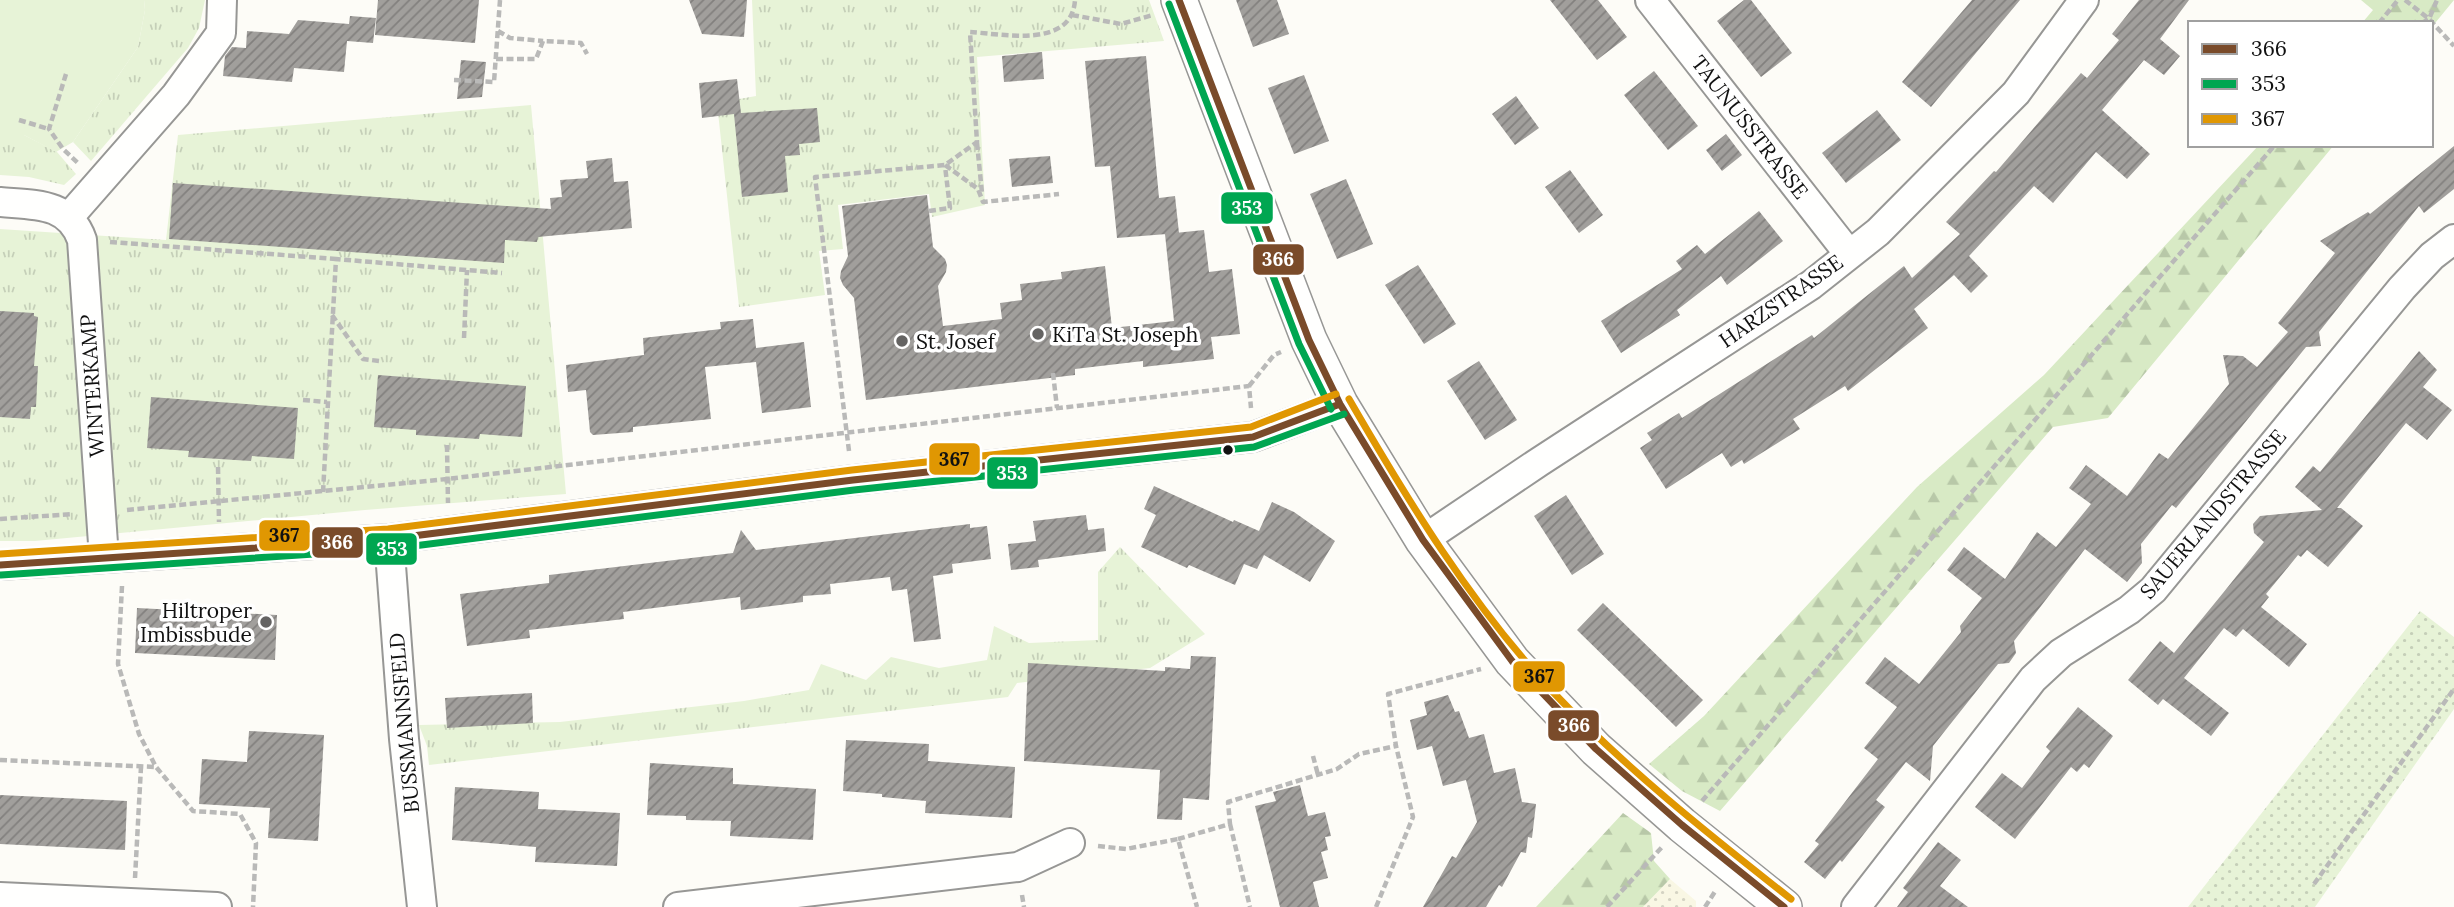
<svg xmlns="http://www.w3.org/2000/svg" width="2454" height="907" font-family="Lora,serif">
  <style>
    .farmland { fill: url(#farmland-dots) }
    .grass { fill: url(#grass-tufts) }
    .forest { fill: url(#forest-firs) }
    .park { fill: #e7f3d7 }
    .garden { fill: url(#garden-dots) }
    .building { fill: url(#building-hatch) }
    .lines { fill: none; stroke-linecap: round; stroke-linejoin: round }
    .minor-casing { stroke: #979795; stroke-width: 32 }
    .tertiary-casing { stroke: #979795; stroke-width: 38 }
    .path { stroke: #b9b9b8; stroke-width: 4.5; stroke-dasharray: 7 3.5; stroke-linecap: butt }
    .minor { stroke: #fffffe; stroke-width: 28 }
    .tertiary { stroke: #fffffe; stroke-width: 35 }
    .bus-1-casing { stroke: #fff; stroke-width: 12 }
    .bus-2-casing { stroke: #fff; stroke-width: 12 }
    .bus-3-casing { stroke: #fff; stroke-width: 12 }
    .bus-1 { stroke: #7a4b2a; stroke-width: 7 }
    .bus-2 { stroke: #00a651; stroke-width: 7 }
    .bus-3 { stroke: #e09702; stroke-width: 7 }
    .poi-dot { fill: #646362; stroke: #fff; stroke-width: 2.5 }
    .bus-dot { fill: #111; stroke: #fff; stroke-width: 2.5 }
    .labels { text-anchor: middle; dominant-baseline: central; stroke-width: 7; stroke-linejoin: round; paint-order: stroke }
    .street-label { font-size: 21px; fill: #111; stroke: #fff }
    .poi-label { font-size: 21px; fill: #111; stroke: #fff; text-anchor: start }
    .line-badge { stroke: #fff; stroke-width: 2.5 }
    .badge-label { font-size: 19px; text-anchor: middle; font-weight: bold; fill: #fff }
    .pale-badge-label { font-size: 19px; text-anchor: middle; font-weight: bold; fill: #111 }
  </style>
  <defs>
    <pattern id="farmland-dots" width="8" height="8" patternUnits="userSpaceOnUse" patternTransform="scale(1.75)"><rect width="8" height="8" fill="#f9f7e4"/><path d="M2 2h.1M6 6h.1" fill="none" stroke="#d4d3c3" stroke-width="1.8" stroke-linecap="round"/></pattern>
    <pattern id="grass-tufts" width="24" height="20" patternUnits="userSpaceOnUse" patternTransform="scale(1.75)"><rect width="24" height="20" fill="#e7f3d7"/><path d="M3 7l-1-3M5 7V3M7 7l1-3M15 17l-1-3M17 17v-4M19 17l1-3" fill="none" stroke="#c5cfb8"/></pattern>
    <pattern id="forest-firs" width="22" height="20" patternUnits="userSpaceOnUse" patternTransform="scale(1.75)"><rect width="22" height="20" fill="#d8eac5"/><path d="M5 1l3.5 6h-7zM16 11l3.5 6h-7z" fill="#b8c8a8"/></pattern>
    <pattern id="garden-dots" width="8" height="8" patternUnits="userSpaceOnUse" patternTransform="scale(1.75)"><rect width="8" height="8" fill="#e7f3d7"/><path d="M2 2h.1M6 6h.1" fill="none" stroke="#c5cfb8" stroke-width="1.8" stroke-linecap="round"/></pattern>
    <pattern id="building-hatch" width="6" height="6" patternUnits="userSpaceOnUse" patternTransform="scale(1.75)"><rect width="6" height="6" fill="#a19f9c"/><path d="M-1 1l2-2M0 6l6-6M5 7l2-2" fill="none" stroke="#82807e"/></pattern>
  </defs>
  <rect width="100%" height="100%" fill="#fdfcf7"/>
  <path class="farmland" d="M1670 879 1696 901V907H1643Z"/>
  <path class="grass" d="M144 0H205L199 28 188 48 91 161 73 142 138 47 145 10Z
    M752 0H1149L1164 41 977 57 985 205 932 217 929 194 838 205 843 249 819 251 825 295 739 307 717 103 756 96Z
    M531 105 566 494 365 510 35 541H0V229L166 240 178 135Z
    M0 135H24L57 152 76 174 64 185 29 177 0 175Z
    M1120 547 1205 634 1150 668 1017 683 1008 697 429 765 427 746 419 725 560 722 744 701 809 690 821 664 866 680 891 657 939 668 987 660 994 626 1029 643 1098 640V572Z"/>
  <path class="forest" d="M2361 0H2454L2431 28V23H2362L2373 10Z
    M2259 145H2334L2108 418 2053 427 1720 811 1682 791 1649 764 1704 716 1917 487 2044 375Z
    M1623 813 1651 833 1654 861 1670 879 1643 907H1536Z"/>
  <path class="park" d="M0 0H144L145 10 138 47 73 142 56 152 24 135H0Z"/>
  <path class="garden" d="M2420 611 2454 637V709L2315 907H2188Z"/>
  <path class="building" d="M378 0H479L475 43 375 35Z
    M689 0H747L744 37 702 34Z
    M1236 0H1277L1289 34 1253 47Z
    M1550 0H1598L1627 37 1597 60Z
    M1744 0H1751L1792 53 1761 77 1717 21Z
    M1972 0H2020L1931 107 1902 82Z
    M2139 0H2189L2160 39 2180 56 2164 75 2144 60 2102 110 2150 154 2127 179 2096 152 2053 203 2034 186 1969 256 1988 276 1971 293 1954 275 1914 309 1928 328 1848 391 1845 386 1793 419 1800 429 1744 464 1742 460 1731 467 1722 453 1666 489 1640 448 1652 440 1647 433 1679 413 1682 418 1812 335 1814 338 1904 266 1912 278 1960 234 1946 222 1994 171 1996 172 2081 73 2087 78 2119 40 2112 34Z
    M350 16 376 18 373 43 347 41 344 72 294 68 292 82 223 76 225 56 232 47 246 48 247 31 289 34 298 20 349 24Z
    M1042 52 1044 79 1004 82 1002 56Z
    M1146 56 1159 198 1175 196 1179 233 1117 238 1110 166 1095 167 1085 61Z
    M461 60 486 62 482 97 457 99Z
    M1654 71 1698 126 1668 150 1624 95Z
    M1304 75 1329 141 1294 154 1268 88Z
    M737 79 741 113 817 108 820 142 799 144 800 155 785 156 788 192 742 197 734 114 702 118 699 83Z
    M1516 96 1539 128 1515 145 1492 114Z
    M1877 110 1901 140 1846 183 1822 153Z
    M1726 134 1742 155 1722 171 1706 150Z
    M2454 146V189L2424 213 2419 206 2319 332 2321 346 2306 347 2176 508 2172 505 2141 544 2142 563 2127 582 2085 549 2014 641 2016 653 2009 663 1998 664 1933 746 1930 781 1906 762 1876 800 1885 807 1842 862 1840 860 1825 879 1804 862 1819 844 1815 841 1878 759 1864 748 1897 707 1865 683 1885 657 1919 684 1961 632 1960 626 1982 598 1947 570 1964 547 2005 579 2037 532 2056 547 2091 504 2069 488 2086 465 2127 496 2159 453 2168 459 2229 384 2223 355 2243 356 2257 367 2288 332 2278 323 2335 253 2320 241 2368 212 2370 214Z
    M1050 156 1053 183 1012 187 1009 159Z
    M612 158 614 182 628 181 632 228 538 237 537 242 505 240 504 263 169 239 173 183 551 209 550 198 562 197 560 180 588 178 586 161Z
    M1570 170 1603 215 1579 233 1545 187Z
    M1346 179 1373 244 1337 259 1310 194Z
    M927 195 933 247 945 259 947 265 946 272 938 286 943 326 1002 319 1000 303 1022 300 1020 284 1062 279 1061 272 1105 266 1112 328 1174 321 1165 234 1204 230 1209 272 1232 269 1240 334 1211 337 1214 359 1143 367V361L1075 369V375L866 400 854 298 843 285 840 278 841 271 848 256 842 206Z
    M1759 211 1783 241 1727 285 1721 276 1677 310 1680 315 1621 353 1601 321 1682 269 1676 261 1697 245 1705 254Z
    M1418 265 1456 324 1424 344 1385 285Z
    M0 311 34 313V316L38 317 34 366H38L36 407H31L30 419 0 417Z
    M753 319 756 348 804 342 811 407 762 413 756 362 705 367 711 419 633 427V432L593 435 590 432 586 390 568 392 566 365 644 355 643 338 721 329 720 322Z
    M2419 351 2437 370 2423 387 2452 410 2427 440 2406 423 2337 508H2341L2363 526 2328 567 2307 550 2301 557 2298 555 2266 594 2269 597 2261 607 2307 644 2289 667 2243 629 2236 637 2224 628 2184 678 2229 713 2211 736 2163 699 2158 705 2128 680 2160 641 2174 653 2223 593 2264 542 2254 533 2253 524 2260 516 2322 510 2295 487 2313 466 2320 472Z
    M1479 361 1517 420 1485 440 1447 381Z
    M378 375 526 386 522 437 480 434 479 439 416 435V430L374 427Z
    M151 397 298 408 294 459 252 456 251 461 188 457 189 451 147 448Z
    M1154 486 1233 522 1234 520 1259 531 1272 502 1294 512 1335 541 1310 582 1264 555 1257 569 1244 564 1235 585 1189 565 1187 568 1141 547 1156 515 1144 509Z
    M1566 495 1604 554 1572 575 1534 516Z
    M1086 515 1088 530 1104 528 1106 551 1038 560 1039 567 1011 570 1008 544 1036 541 1033 521Z
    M970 524V528L987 526 991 559 952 564 953 573 933 576 941 639 914 642 907 589 892 591 890 577 830 584 831 594 803 596V602L741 610 740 597 623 612 624 619 529 630 530 638 467 646 460 594 549 583V575L733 553 741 530 756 550Z
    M1603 603 1703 700 1676 727 1577 630Z
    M137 608 277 615 275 660 135 653Z
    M1191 656 1216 657 1209 800 1183 798 1182 820 1157 819 1160 770 1024 761 1028 663 1165 671V667L1190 669Z
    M532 693 533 723 447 728 445 698Z
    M1448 695 1455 712 1459 711 1469 738 1484 734 1494 773 1515 768 1522 802 1536 804 1532 838 1528 837 1526 853 1521 852 1502 887 1499 885 1486 907H1423L1452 856 1456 858 1477 822 1466 780 1443 786 1432 746 1417 750 1410 720 1427 715 1424 702Z
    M2078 707 2113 736 2089 768 2084 764 2077 772 2071 767 2015 839 1975 807 2002 773 2022 788 2050 751 2046 747Z
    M249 731 324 735 318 841 268 838 270 808 199 804 202 759 247 762Z
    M846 740 929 744 928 761 1015 767 1012 818 925 813 926 801 882 797V794L843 791Z
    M650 763 733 768V784L816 789 813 840 730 836 731 821 686 820V816L647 815Z
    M1300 785 1308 816 1325 812 1331 836 1325 837 1328 850 1321 852 1328 878 1313 882 1319 907H1280L1255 806 1276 801 1273 792Z
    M455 787 539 792 538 809 620 813 617 866 535 862 536 847 452 840Z
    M0 795 127 801 125 850 0 844Z
    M1938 842 1961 860 1940 886 1968 907H1897L1908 892 1903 888Z"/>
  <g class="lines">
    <g class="minor-casing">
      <path id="minor" d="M1650 0 1849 254
        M0 202C34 205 69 202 82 240L104 558
        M69 217 176 95 221 33 222 0
        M389 539 404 739 422 907
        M1423 540 1539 462 1811 285 1878 232 2016 93 2084 0
        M0 565 389 539 853 480 1253 437 1340 404
        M0 897 217 907
        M678 907 1018 867 1070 843
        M1856 907 2033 679 2061 653 2129 610 2153 590 2402 288 2432 256 2454 239"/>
    </g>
    <g class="tertiary-casing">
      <path id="tertiary" d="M1179 0 1309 340 1340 404 1423 540 1512 661 1596 749 1682 825 1784 907"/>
    </g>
    <path class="path" d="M2405 0 2429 19 2454 46
      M1072 15 1121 24 1153 15
      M2379 23 2398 0
      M2422 23 2429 19 2437 0
      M498 31 510 38 543 41
      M496 59H536L543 41 581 43 587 54
      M66 74 49 129 63 149 78 163
      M454 80 494 82 500 0
      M19 120 49 129
      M977 143 982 193
      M945 165 978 189 983 202 1059 194
      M929 211 950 208 945 166
      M110 242 336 259
      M332 315 363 359 379 361
      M464 338 467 270
      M1053 373 1057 408
      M1249 386 1274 355 1281 352
      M303 400 327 402
      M447 445 448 503
      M849 451 815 177 945 165 977 142 970 32C1003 34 1072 49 1075 0
      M218 467 219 522
      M323 492 336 259 502 273
      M127 510 447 479 1249 386 1251 408
      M0 519 73 514
      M122 586 118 664 139 734 156 767 193 811 240 814 256 843 253 907
      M1313 756 1318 775
      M0 760 156 767
      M1702 801 2275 145
      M1230 824 1250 907
      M1178 839 1230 824 1228 802 1337 769 1359 754 1396 746 1388 694 1481 669
      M1098 846 1126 849 1178 839 1197 907
      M135 878 141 767
      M2314 884 2454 689
      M1022 895 1024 907
      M1376 907 1413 817 1396 746
      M1607 907 1662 847
      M1705 907 1716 890"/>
    <use href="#minor" class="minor"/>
    <use href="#tertiary" class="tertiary"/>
    <g class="bus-1-casing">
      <path id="bus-1" d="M1179 0 1309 340 1340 404 1423 540 1512 661 1596 749 1682 825 1784 907
        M0 565 389 539 853 480 1253 437 1340 404"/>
    </g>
    <g class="bus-2-casing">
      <path id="bus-2" d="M1169 4 1299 344 1331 409
        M1 575 390 549 854 490 1254 447 1344 414"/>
    </g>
    <g class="bus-3-casing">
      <path id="bus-3" d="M1349 399C1408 501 1470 603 1551 690 1624 767 1707 833 1791 899
        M0 554 388 529 852 470 1251 427 1336 394"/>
    </g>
    <use href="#bus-1" class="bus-1"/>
    <use href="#bus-2" class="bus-2"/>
    <use href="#bus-3" class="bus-3"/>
  </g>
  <g class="poi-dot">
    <circle cx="1038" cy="334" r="7"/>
    <circle cx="902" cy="341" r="7"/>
    <circle cx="266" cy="622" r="7"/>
  </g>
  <circle class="bus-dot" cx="1228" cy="450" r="6"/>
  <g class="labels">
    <g class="street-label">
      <text transform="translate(1750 127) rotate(52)">TAUNUSSTRASSE</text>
      <text transform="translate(1781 301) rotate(-35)">HARZSTRASSE</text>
      <text transform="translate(92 386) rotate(-94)">WINTERKAMP</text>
      <text transform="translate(2213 514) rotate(-50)">SAUERLANDSTRASSE</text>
      <text transform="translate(404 723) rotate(-95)">BUSSMANNSFELD</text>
    </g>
    <g class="poi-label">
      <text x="1052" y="334">KiTa St. Joseph</text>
      <text x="916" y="341">St. Josef</text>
      <text x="252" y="610" text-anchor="end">Hiltroper<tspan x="252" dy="24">Imbissbude</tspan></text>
    </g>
  </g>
  <g class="line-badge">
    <rect x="1220" y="191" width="54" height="34" rx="7" fill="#00a651"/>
    <rect x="1252" y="243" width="53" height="33" rx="7" fill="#7a4b2a"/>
    <rect x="928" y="442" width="53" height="34" rx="7" fill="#e09702"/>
    <rect x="986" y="456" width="53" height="34" rx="7" fill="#00a651"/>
    <rect x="258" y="519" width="53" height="33" rx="7" fill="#e09702"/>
    <rect x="311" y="526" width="53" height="33" rx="7" fill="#7a4b2a"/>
    <rect x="365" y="532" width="53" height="34" rx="7" fill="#00a651"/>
    <rect x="1512" y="660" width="54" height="33" rx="7" fill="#e09702"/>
    <rect x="1547" y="709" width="53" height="33" rx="7" fill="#7a4b2a"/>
  </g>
  <g class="badge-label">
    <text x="1247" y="215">353</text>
    <text x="1278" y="266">366</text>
    <text x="1012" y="480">353</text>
    <text x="337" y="549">366</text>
    <text x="392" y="556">353</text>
    <text x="1574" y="732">366</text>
  </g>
  <g class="pale-badge-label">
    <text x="954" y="466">367</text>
    <text x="284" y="542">367</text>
    <text x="1539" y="683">367</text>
  </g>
  <rect x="2188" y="21" width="245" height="126" fill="#ffffff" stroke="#a0a0a0" stroke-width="2"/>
  <rect x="2202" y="44" width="35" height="10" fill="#7a4b2a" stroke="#a0a0a0" stroke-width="2"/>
  <text x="2251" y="56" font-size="21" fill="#111111">366</text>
  <rect x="2202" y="79" width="35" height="10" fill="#00a651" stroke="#a0a0a0" stroke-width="2"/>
  <text x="2251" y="91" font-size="21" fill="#111111">353</text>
  <rect x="2202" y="114" width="35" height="10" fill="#e09702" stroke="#a0a0a0" stroke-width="2"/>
  <text x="2251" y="126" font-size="21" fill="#111111">367</text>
</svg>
